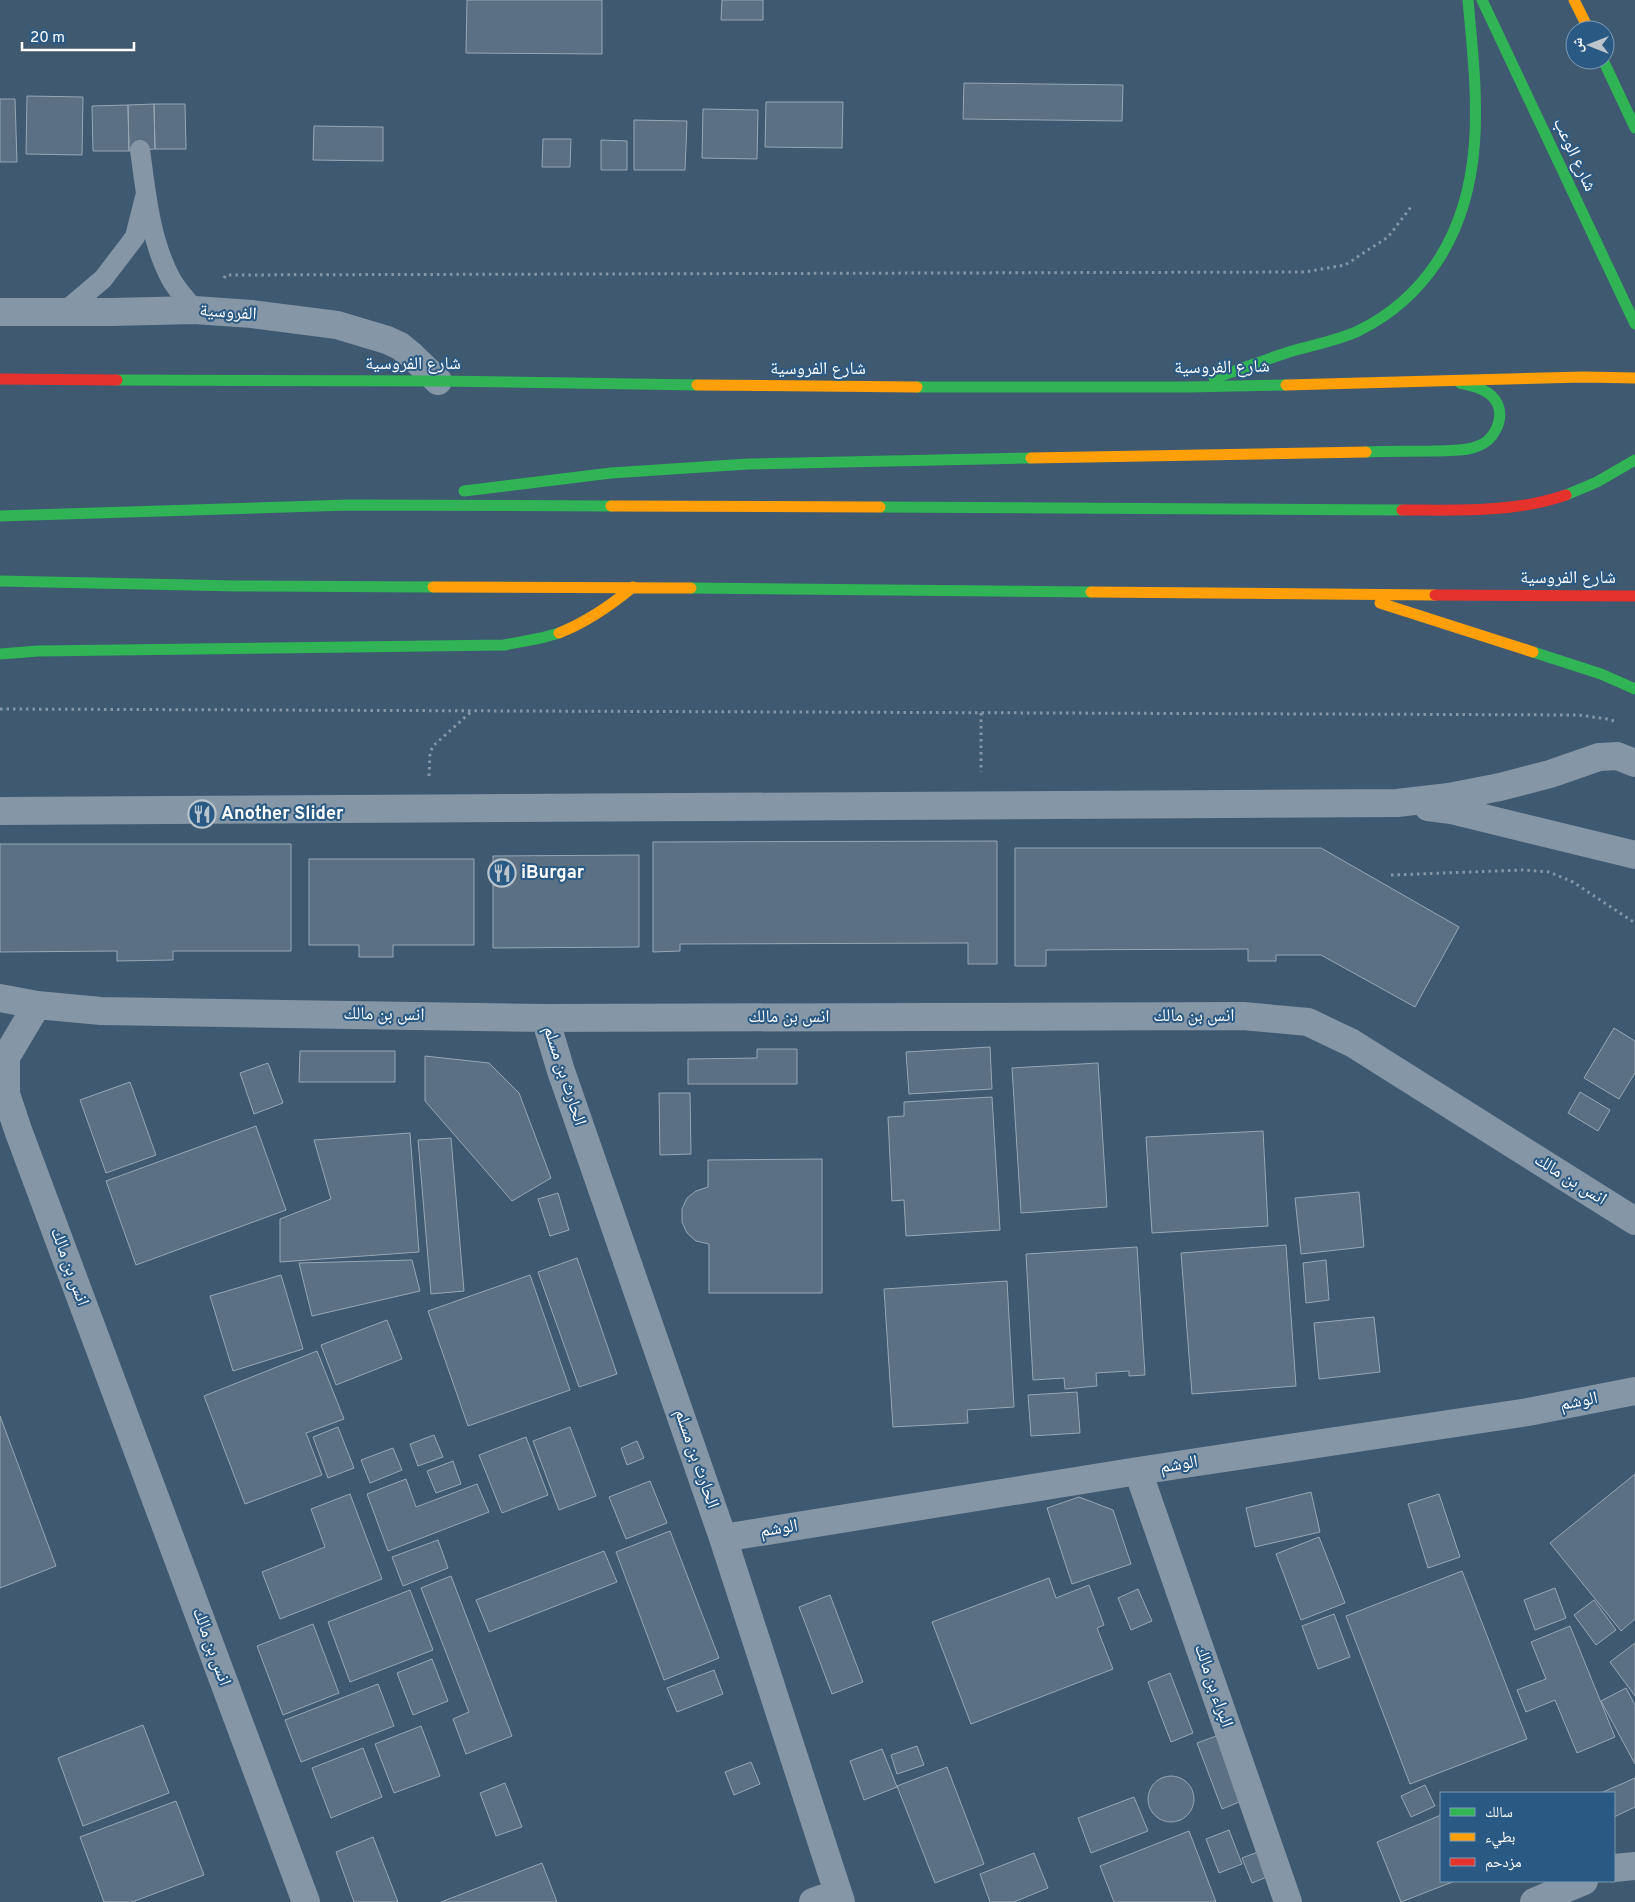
<svg xmlns="http://www.w3.org/2000/svg" width="1635" height="1902" font-family="Overpass,'Noto Naskh Arabic',sans-serif">
  <style>
    .building { fill: #5b7082; stroke: #98a7b4 }
    .lines { fill: none; stroke-linecap: round; stroke-linejoin: round }
    .path { stroke: #8596a6; stroke-width: 3; stroke-dasharray: 2.5 4; stroke-linecap: butt }
    .lane { stroke: #8596a6; stroke-width: 20 }
    .street { stroke: #8596a6; stroke-width: 28 }
    .fast { stroke: #30b455; stroke-width: 11 }
    .slow { stroke: #ff9f0a; stroke-width: 11 }
    .jam { stroke: #e5322d; stroke-width: 11 }
    .labels { text-anchor: middle; dominant-baseline: central; stroke-width: 4; stroke-linejoin: round; paint-order: stroke }
    .street-label { font-size: 18px; fill: #fff; stroke: #2a5a84 }
    .poi-label { font-size: 18px; font-weight: bold; fill: #fff; stroke: #2a5a84; text-anchor: start }
  </style>
  <rect width="100%" height="100%" fill="#3e5970"/>
  <path class="building" d="M467 0H602V54L466 53Z
    M722 0H763V20H721Z
    M964 83 1123 85 1122 121 963 119Z
    M27 96 83 97 82 155 26 154Z
    M0 99H15L17 162H0Z
    M766 102H843L842 148 765 147Z
    M154 104H185L186 149H155Z
    M154 104 155 149 129 151 128 105Z
    M128 105 129 151H93L92 106Z
    M703 109 758 110 757 159 702 158Z
    M634 120 687 121 685 170H634Z
    M314 126 383 127V161L313 160Z
    M543 139H571L570 167H542Z
    M601 140 627 141V170H601Z
    M997 841V964H968V943L680 944V951L653 952V842Z
    M0 844H291V951H173V960L117 961V951L0 952Z
    M1015 848H1321L1459 927 1415 1007 1321 955H1276V961H1248V949L1046 950V966H1015Z
    M639 855V947L493 948V856Z
    M309 859H474V945H393V957H359V945H309Z
    M1614 1028 1635 1041V1073L1619 1099 1584 1078Z
    M990 1047 992 1089 909 1094 906 1052Z
    M757 1049H797V1084H688V1059L757 1058Z
    M300 1051H395V1082H299Z
    M425 1056 489 1063 519 1093 551 1178 512 1201 425 1101Z
    M268 1063 283 1103 254 1114 240 1073Z
    M1098 1063 1107 1207 1021 1213 1012 1068Z
    M130 1082 156 1155 106 1173 80 1100Z
    M1580 1092 1610 1110 1598 1131 1568 1113Z
    M659 1093H690L691 1154 660 1155Z
    M992 1097 1000 1230 906 1236 904 1200 892 1201 888 1117 904 1116V1102Z
    M256 1126 286 1210 136 1265 106 1181Z
    M1263 1131 1268 1226 1152 1233 1146 1137Z
    M410 1133 419 1252 280 1262V1219L331 1199 314 1140Z
    M451 1138 464 1291 431 1294 418 1140Z
    M822 1159V1293H709V1244L696 1241 687 1233 682 1222V1209L687 1198 696 1191 708 1187V1160Z
    M1359 1192 1364 1247 1301 1254 1295 1198Z
    M558 1193 569 1230 550 1236 538 1199Z
    M1286 1245 1296 1386 1192 1394 1181 1253Z
    M1137 1247 1145 1375 1129 1376V1371L1096 1373 1097 1386 1065 1389 1064 1378 1033 1380 1026 1254Z
    M577 1258 617 1374 579 1387 538 1272Z
    M412 1260 420 1291 312 1316 299 1263Z
    M1326 1260 1329 1300 1306 1303 1303 1263Z
    M281 1275 303 1349 233 1371 210 1296Z
    M530 1275 570 1390 468 1426 428 1311Z
    M1007 1281 1014 1407 967 1410 968 1423 893 1427 884 1289Z
    M1374 1317 1380 1372 1319 1379 1314 1323Z
    M387 1320 402 1359 336 1385 321 1345Z
    M317 1351 344 1419 306 1433 322 1475 245 1504 204 1396Z
    M1077 1392 1080 1433 1031 1436 1028 1395Z
    M0 1416 56 1566 0 1588Z
    M338 1427 354 1468 328 1478 313 1437Z
    M570 1427 596 1496 559 1510 533 1441Z
    M434 1435 443 1457 418 1466 410 1444Z
    M526 1437 548 1495 502 1513 479 1455Z
    M637 1441 644 1458 627 1465 621 1448Z
    M393 1448 402 1470 370 1483 361 1460Z
    M453 1461 461 1484 436 1493 427 1471Z
    M1635 1474V1619L1621 1631 1550 1543Z
    M406 1479 416 1507 477 1484 489 1512 388 1551 367 1494Z
    M650 1481 667 1523 626 1539 609 1497Z
    M1311 1492 1320 1532 1255 1547 1246 1508Z
    M350 1494 382 1579 280 1619 262 1572 325 1547 311 1509Z
    M1439 1494 1460 1557 1428 1568 1408 1504Z
    M1079 1497 1113 1510 1131 1564 1072 1584 1047 1508Z
    M670 1531 719 1658 664 1680 616 1552Z
    M1319 1537 1345 1603 1301 1620 1276 1554Z
    M438 1540 448 1568 403 1586 392 1557Z
    M604 1551 617 1582 489 1632 476 1600Z
    M1462 1571 1527 1739 1410 1784 1346 1616Z
    M451 1576 512 1736 466 1754 453 1719 469 1712 421 1588Z
    M1049 1578 1056 1598 1089 1585 1104 1625 1097 1628 1113 1669 971 1724 932 1622Z
    M1555 1588 1566 1618 1535 1630 1524 1600Z
    M1138 1589 1152 1621 1131 1630 1118 1598Z
    M410 1590 433 1650 350 1682 328 1622Z
    M830 1595 863 1682 832 1694 799 1607Z
    M1594 1600 1616 1630 1596 1645 1574 1615Z
    M1334 1614 1350 1657 1318 1669 1302 1626Z
    M313 1624 339 1693 283 1715 257 1646Z
    M1570 1626 1615 1737 1577 1753 1555 1700 1526 1712 1517 1690 1546 1679 1531 1642Z
    M1635 1643V1696L1610 1662Z
    M432 1659 448 1701 413 1715 397 1673Z
    M714 1670 723 1694 677 1712 667 1688Z
    M1170 1673 1193 1733 1171 1742 1148 1682Z
    M378 1684 394 1726 301 1762 285 1720Z
    M1626 1688 1635 1705V1764L1601 1701Z
    M143 1725 169 1793 83 1826 58 1758Z
    M421 1726 440 1776 394 1793 375 1744Z
    M1219 1735 1244 1800 1222 1809 1197 1743Z
    M917 1746 924 1765 897 1774 891 1755Z
    M363 1748 382 1797 331 1818 312 1768Z
    M882 1749 897 1787 864 1800 850 1761Z
    M751 1762 760 1784 734 1795 725 1772Z
    M947 1767 984 1864 935 1883 897 1786Z
    M1148 1799a23 23 0 1 1 46 0a23 23 0 1 1-46 0Z
    M1635 1778V1807L1614 1817V1793H1604L1603 1792Z
    M505 1783 522 1827 496 1836 480 1793Z
    M1425 1785 1435 1806 1411 1817 1401 1796Z
    M1134 1797 1148 1831 1091 1853 1078 1818Z
    M176 1801 204 1875 132 1902H104L80 1837Z
    M1441 1815V1881H1455L1401 1902 1377 1842Z
    M1229 1830 1242 1864 1219 1873 1206 1839Z
    M1189 1831 1216 1902H1114L1100 1866Z
    M373 1837 398 1902H354L336 1852Z
    M1258 1852 1267 1877 1252 1883 1242 1858Z
    M1034 1853 1048 1888 1014 1902H990L980 1874Z
    M542 1863 557 1902H441Z"/>
  <g class="lines">
    <path class="path" d="M224 278 226 275 1305 272 1345 265 1388 237 1411 207
      M0 709 1579 715 1607 719 1614 721
      M981 713V772
      M429 776 430 753 433 746 472 711
      M1391 875 1523 870 1549 872 1573 882 1635 923"/>
    <path class="lane" d="M140 150C146 193 150 240 171 279 177 290 187 300 194 310
      M64 312 103 279 135 237 145 197"/>
    <path class="street" d="M0 312H112L194 310 252 314 337 325 387 340 400 346 411 355 438 381
      M1428 807 1451 810 1635 855
      M0 811 1397 803 1449 797 1500 787 1550 774 1599 757 1617 756 1635 763
      M0 998 37 1005
      M545 1018 561 1071 723 1538 841 1902
      M1138 1471 1288 1902
      M723 1538 1138 1471 1528 1412 1635 1391
      M1614 1868 1635 1866
      M306 1902 18 1130 6 1094V1057L37 1005 101 1011 545 1018 1243 1016 1308 1022 1352 1043 1635 1221
      M813 1902 838 1893
      M1534 1902 1584 1881"/>
    <path class="fast" d="M1482 0 1635 324
      M1603 60 1635 128
      M1214 378C1239 370 1264 360 1289 352 1312 345 1337 341 1358 331 1391 315 1417 292 1437 262 1489 183 1476 89 1468 0
      M117 380 438 381 697 385
      M917 387H1188L1286 385
      M1366 452C1388 451 1410 451 1432 451 1447 450 1464 452 1478 446 1493 441 1504 421 1498 405 1492 390 1474 386 1460 383
      M464 491 611 473 748 464 1031 458
      M1566 495 1597 482 1635 460
      M880 507 1402 510
      M0 516 349 505 611 506
      M0 581 237 586 433 587
      M691 588 1091 592
      M1533 652 1601 674 1635 689
      M0 654 38 651 504 645 541 638 559 633"/>
    <path class="slow" d="M1574 0 1589 30
      M697 385 917 387
      M1286 385 1584 377 1635 378
      M1031 458 1366 452
      M611 506 880 507
      M433 587 691 588
      M1091 592 1435 595
      M1380 603 1533 652
      M559 633C587 622 610 606 633 587"/>
    <path class="jam" d="M0 379 117 380
      M1402 510C1458 510 1513 513 1566 495
      M1435 595 1635 596"/>
  </g>
  <defs>
    <g id="restaurant-ring" transform="scale(1.4375)"><circle r="9.5" fill="#2a5a84" stroke="#bbc5cd" stroke-width="1.5"/><path d="M-5-6h1v4h1v-4h1v4h1v-4h1v5L-1.5 .5V6h-2V.5L-5-1ZM5-6V6H3V1.5H1.5Q1.5-4 5-6Z" fill="#bbc5cd"/></g>
  </defs>
  <g fill-rule="evenodd">
    <use href="#restaurant-ring" x="202" y="814"/>
    <use href="#restaurant-ring" x="502" y="873"/>
  </g>
  <g class="labels">
    <g class="street-label">
      <text transform="translate(1574 155) rotate(65)">شارع الوعب</text>
      <text transform="translate(228 313) rotate(4)">الفروسية</text>
      <text x="413" y="364">شارع الفروسية</text>
      <text transform="translate(1222 368) rotate(-1)">شارع الفروسية</text>
      <text x="818" y="369">شارع الفروسية</text>
      <text x="1568" y="578">شارع الفروسية</text>
      <text transform="translate(384 1015) rotate(1)">انس بن مالك</text>
      <text x="1194" y="1016">انس بن مالك</text>
      <text x="789" y="1017">انس بن مالك</text>
      <text transform="translate(564 1076) rotate(72)">الحارث بن مسلم</text>
      <text transform="translate(1570 1180) rotate(32)">انس بن مالك</text>
      <text transform="translate(69 1267) rotate(70)">انس بن مالك</text>
      <text transform="translate(1579 1402) rotate(-11)">الوشم</text>
      <text transform="translate(696 1459) rotate(71)">الحارث بن مسلم</text>
      <text transform="translate(1179 1465) rotate(-9)">الوشم</text>
      <text transform="translate(779 1529) rotate(-9)">الوشم</text>
      <text transform="translate(211 1647) rotate(70)">انس بن مالك</text>
      <text transform="translate(1213 1686) rotate(71)">البراء بن مالك</text>
    </g>
    <g class="poi-label">
      <text x="221" y="814">Another Slider</text>
      <text x="521" y="873">iBurgar</text>
    </g>
  </g>
  <rect x="1440" y="1792" width="175" height="90" fill="#2a5a84" stroke="#7f9cb5"/>
  <rect x="1450" y="1808" width="25" height="8" fill="#30b455" stroke="#7f9cb5"/>
  <text x="1485" y="1817" font-size="15" fill="#ffffff">سالك</text>
  <rect x="1450" y="1833" width="25" height="8" fill="#ff9f0a" stroke="#7f9cb5"/>
  <text x="1485" y="1842" font-size="15" fill="#ffffff">بطيء</text>
  <rect x="1450" y="1858" width="25" height="8" fill="#e5322d" stroke="#7f9cb5"/>
  <text x="1485" y="1867" font-size="15" fill="#ffffff">مزدحم</text>
  <g transform="translate(1590 45) rotate(270)"><circle r="24" fill="#2a5a84" stroke="#7f9cb5"/>
  <path d="M0-4L9 19L0 12L-9 19Z" fill="#bbc5cd"/>
  <text y="-8" font-size="14" font-weight="bold" text-anchor="middle" fill="#ffffff">ش</text>
  </g>
  <path d="M22 42v8h112v-8" fill="none" stroke="#ffffff" stroke-width="2.5"/>
  <text x="30" y="42" font-size="15" fill="#ffffff" stroke="#2a5a84" stroke-width="4" paint-order="stroke">20 m</text>
</svg>
